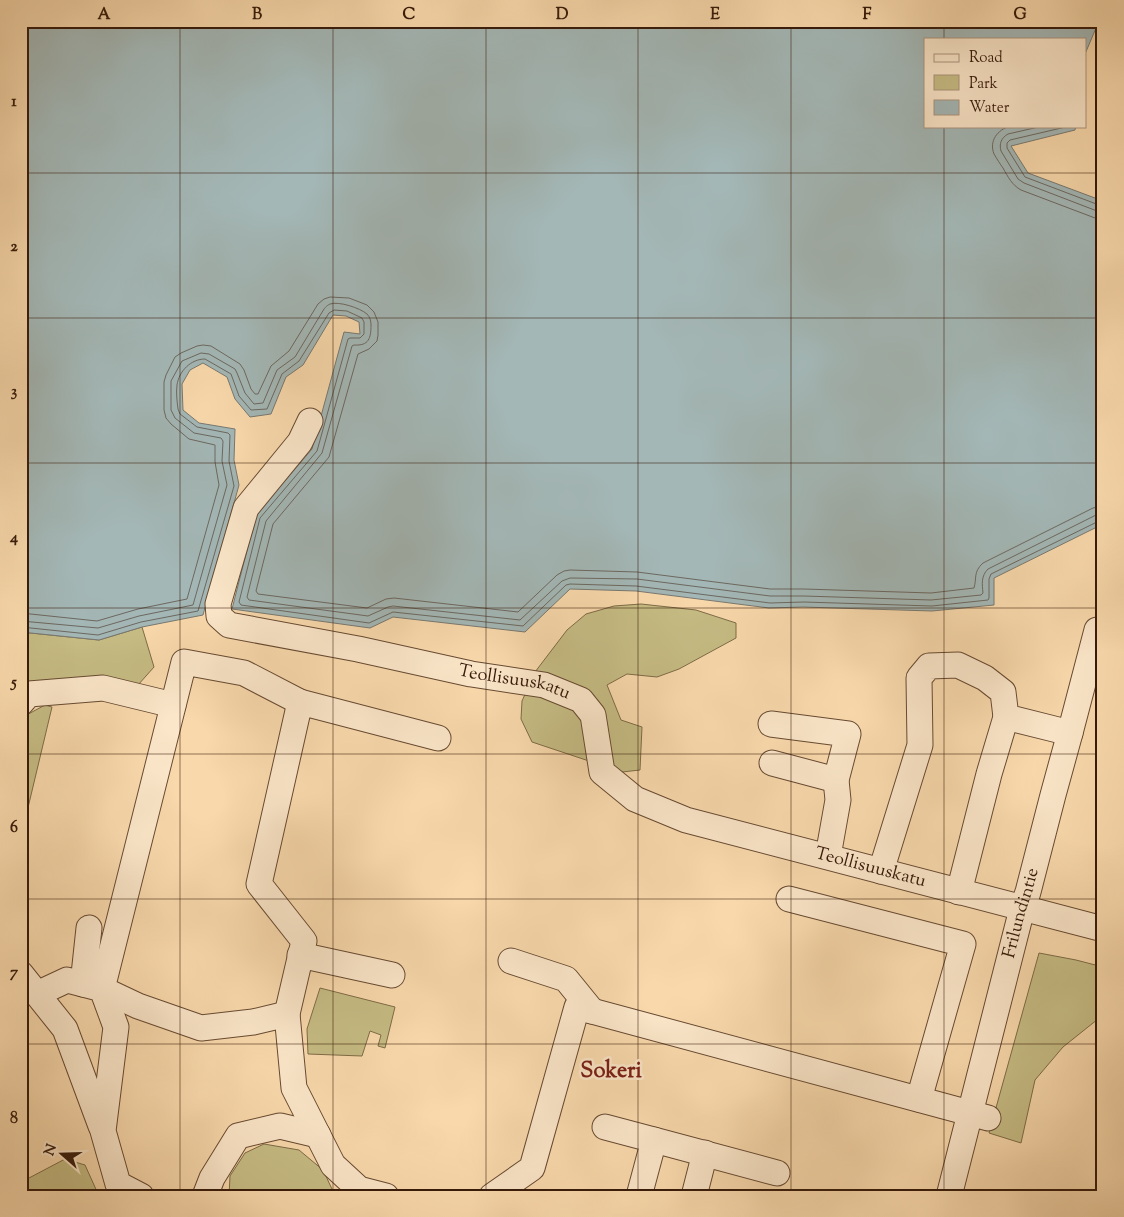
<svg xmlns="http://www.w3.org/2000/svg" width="1124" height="1217" font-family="'Sorts Mill Goudy',serif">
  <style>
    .green { fill: #c6bc84; stroke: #7e6b47 }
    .water { fill: #a3b7b6; stroke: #777871 }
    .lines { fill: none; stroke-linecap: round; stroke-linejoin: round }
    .shore { stroke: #6c6860; stroke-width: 1 }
    .minor-casing { stroke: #674a32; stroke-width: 27 }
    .minor { stroke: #fbe6c9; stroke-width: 25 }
    .grid { fill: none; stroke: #361a0a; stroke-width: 1; stroke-opacity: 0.55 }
    .labels { text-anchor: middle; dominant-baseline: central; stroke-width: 5; stroke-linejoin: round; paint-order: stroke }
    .street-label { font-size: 18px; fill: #361a0a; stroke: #fbe6c9 }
    .district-label { font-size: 22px; font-weight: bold; fill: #7a1f14; stroke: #fbe6c9 }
    .neatline { fill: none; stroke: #361a0a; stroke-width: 2 }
    .grid-label { font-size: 16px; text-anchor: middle; font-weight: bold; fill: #361a0a }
  </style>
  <rect width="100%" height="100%" fill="#f9d9ac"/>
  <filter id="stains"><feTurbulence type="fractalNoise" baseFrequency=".004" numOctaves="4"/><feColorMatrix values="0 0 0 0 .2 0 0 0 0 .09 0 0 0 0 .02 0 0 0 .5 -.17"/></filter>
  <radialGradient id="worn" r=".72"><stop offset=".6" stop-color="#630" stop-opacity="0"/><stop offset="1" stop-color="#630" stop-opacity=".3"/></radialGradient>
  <path class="green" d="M641 604 696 610 736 623V638L679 669 657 677 627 674 607 685 621 720 642 727 640 770 622 772 532 742 521 719 522 701 535 672 567 630 586 614 614 606Z
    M142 627 154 667 138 685 21 687V632L99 640Z
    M45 705 52 707 21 837V718Z
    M1039 953 1076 960 1103 967V1015L1063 1047 1035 1080 1021 1143 989 1133Z
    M320 988 395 1007 385 1048 378 1046 381 1035 370 1031 362 1056 308 1054 307 1029Z
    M264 1144 299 1150 323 1170 332 1189 330 1196H229L230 1176 245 1153Z
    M65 1159 85 1165 99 1196H21V1185L29 1178Z"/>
  <path class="water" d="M21 21H1099L1085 54V39H925V126H1076L1075 130 1011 146 1028 173 1103 201V524L994 578V605L932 611 803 607 769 608 636 591 570 589 525 632 393 617 370 628 232 609 256 515 312 449 344 332 360 334 359 322 346 316 333 315 303 365 286 377 271 414 250 417 235 399 227 377 203 363 190 370 182 384 183 410 199 423 235 429 234 460 239 485 203 615 142 627 99 640 21 632Z"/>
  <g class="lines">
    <path class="shore" d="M1010 126C997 130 989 141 994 154 997 159 1000 164 1003 168 1008 177 1012 185 1021 190L1095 218 1103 219
      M1043 126 1008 134C1001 138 999 144 1001 151L1018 179 1024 183 1097 211H1103
      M1070 126 1010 140 1007 143V148L1025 177 1099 205H1103
      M21 613 97 621 138 609 187 599 219 485 215 462V445L189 439 171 424 166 418 164 410V382L166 375 175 357 181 353 197 346 203 345 211 346 240 364 244 370 251 389 255 394H258L271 366 289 351 318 304 324 299 330 297 349 298 367 305 374 312 378 322V335L377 341 369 349 358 354 329 457 273 524 256 591 258 594 367 608 386 599 394 598 518 612 557 575 564 571 570 570 637 572 770 589H804L931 593 974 588C977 578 973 572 983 563L1093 508 1103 506
      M21 621 98 628 139 616 193 605 227 485 222 461 223 441 221 438 194 433 175 418 171 410V381L182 361 201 353 209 354 235 369 237 373 245 393 254 404 263 403 277 370 295 357 324 309C326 307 326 306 330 304 339 301 360 308 367 314 370 317 371 321 371 325 371 338 369 346 354 345L352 346 322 453 266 521 247 597 249 600 368 616 388 607 393 606 520 620 562 581 570 578 637 579 770 596H804L931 600 981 595 983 593C982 584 981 576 988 569L1096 515 1103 514
      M21 627 98 635 141 622 198 611 234 486 229 461 230 435 228 433 197 427 180 414 178 409C177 401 176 393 177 385 179 371 191 359 205 359L231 374 239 396 251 410 267 409 282 374 299 361 329 313 334 310 347 311 362 318 364 322V334L360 338H350L348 339 317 451 260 518 239 602 241 605 369 623 393 612 523 626 566 585 570 584 636 586 770 603 804 602 932 606 988 600 989 598V579L991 574 1099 521 1103 520"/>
    <g class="minor-casing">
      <g id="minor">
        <path id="s1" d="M310 421 300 442 246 508 218 604 219 616 229 625 358 649 471 674 544 685 581 700 593 715 602 772 635 799 686 820 1103 929"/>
        <path d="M21 703 29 694 103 688 173 705"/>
        <path d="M771 724 848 734 836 780 838 800 828 856"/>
        <path d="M772 763 836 780"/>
        <path d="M881 871 920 745 919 678 929 666 958 665 985 678 1003 692 1006 717 1070 733"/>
        <path d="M959 892 989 774 1006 717"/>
        <path d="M789 899 963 944 919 1099"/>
        <path d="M300 955 392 975"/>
        <path d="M511 961 566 979 592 1011"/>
        <path d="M21 974 65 1029 101 1126"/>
        <path d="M83 984 89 928"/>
        <path d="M37 994 67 980 102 989 116 1027 103 1131 118 1184 141 1196"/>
        <path d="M287 1014 253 1022 201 1028 138 1006 102 989 184 662 244 673 300 702"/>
        <path d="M605 1127 654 1140 639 1196"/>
        <path d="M654 1140 777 1173"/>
        <path d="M205 1196 212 1178 238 1136 280 1126 318 1135"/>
        <path d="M386 1196 359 1189 333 1165 294 1088 287 1014 304 941 259 884 300 702 438 738"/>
        <path d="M492 1196 532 1168 577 1007 988 1118"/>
        <path d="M694 1196 705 1153"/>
        <path id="s2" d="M949 1196 1022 909 1028 892 1053 795 1070 733 1097 630"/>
      </g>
    </g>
    <use href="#minor" class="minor"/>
  </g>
  <path class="grid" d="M180 21V1196M333 21V1196M486 21V1196M638 21V1196M791 21V1196M944 21V39M944 126V1196M21 173H1103M21 318H1103M21 463H1103M21 608H1103M21 754H1103M21 899H1103M21 1044H1103"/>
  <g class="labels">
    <g class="street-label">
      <text stroke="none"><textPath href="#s1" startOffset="525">Teollisuuskatu</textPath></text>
      <text stroke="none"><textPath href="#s1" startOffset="960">Teollisuuskatu</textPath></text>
      <text stroke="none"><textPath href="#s2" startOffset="292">Frilundintie</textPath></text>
    </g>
    <g class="district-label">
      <text x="611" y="1072">Sokeri</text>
    </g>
  </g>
  <rect width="1124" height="1217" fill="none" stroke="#f9d9ac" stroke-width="55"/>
  <rect x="924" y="38" width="162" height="90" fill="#fbe6c9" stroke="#ac947d"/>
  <rect x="934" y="54" width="25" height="8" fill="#fbe6c9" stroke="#ac947d"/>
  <text x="969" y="62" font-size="15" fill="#361a0a">Road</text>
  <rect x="934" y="75" width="25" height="15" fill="#c6bc84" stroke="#ac947d"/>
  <text x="969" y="88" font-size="15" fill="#361a0a">Park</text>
  <rect x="934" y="100" width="25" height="15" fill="#a3b7b6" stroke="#ac947d"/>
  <text x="969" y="112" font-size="15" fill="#361a0a">Water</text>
  <g transform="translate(62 1154) rotate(290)" stroke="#fbe6c9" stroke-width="4" paint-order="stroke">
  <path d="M0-4L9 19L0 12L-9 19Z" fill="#361a0a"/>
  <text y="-8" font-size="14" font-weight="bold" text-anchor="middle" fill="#361a0a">N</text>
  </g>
  <rect x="28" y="28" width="1068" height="1162" class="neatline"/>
  <g class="grid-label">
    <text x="104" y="19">A</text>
    <text x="257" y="19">B</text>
    <text x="409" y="19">C</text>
    <text x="562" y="19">D</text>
    <text x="715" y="19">E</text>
    <text x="867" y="19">F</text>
    <text x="1020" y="19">G</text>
    <text x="14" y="106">1</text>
    <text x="14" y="251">2</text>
    <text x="14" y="396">3</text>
    <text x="14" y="542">4</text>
    <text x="14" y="687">5</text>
    <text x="14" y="832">6</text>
    <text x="14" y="977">7</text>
    <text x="14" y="1123">8</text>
  </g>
  <rect width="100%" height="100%" filter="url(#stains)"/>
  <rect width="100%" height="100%" fill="url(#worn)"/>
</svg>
